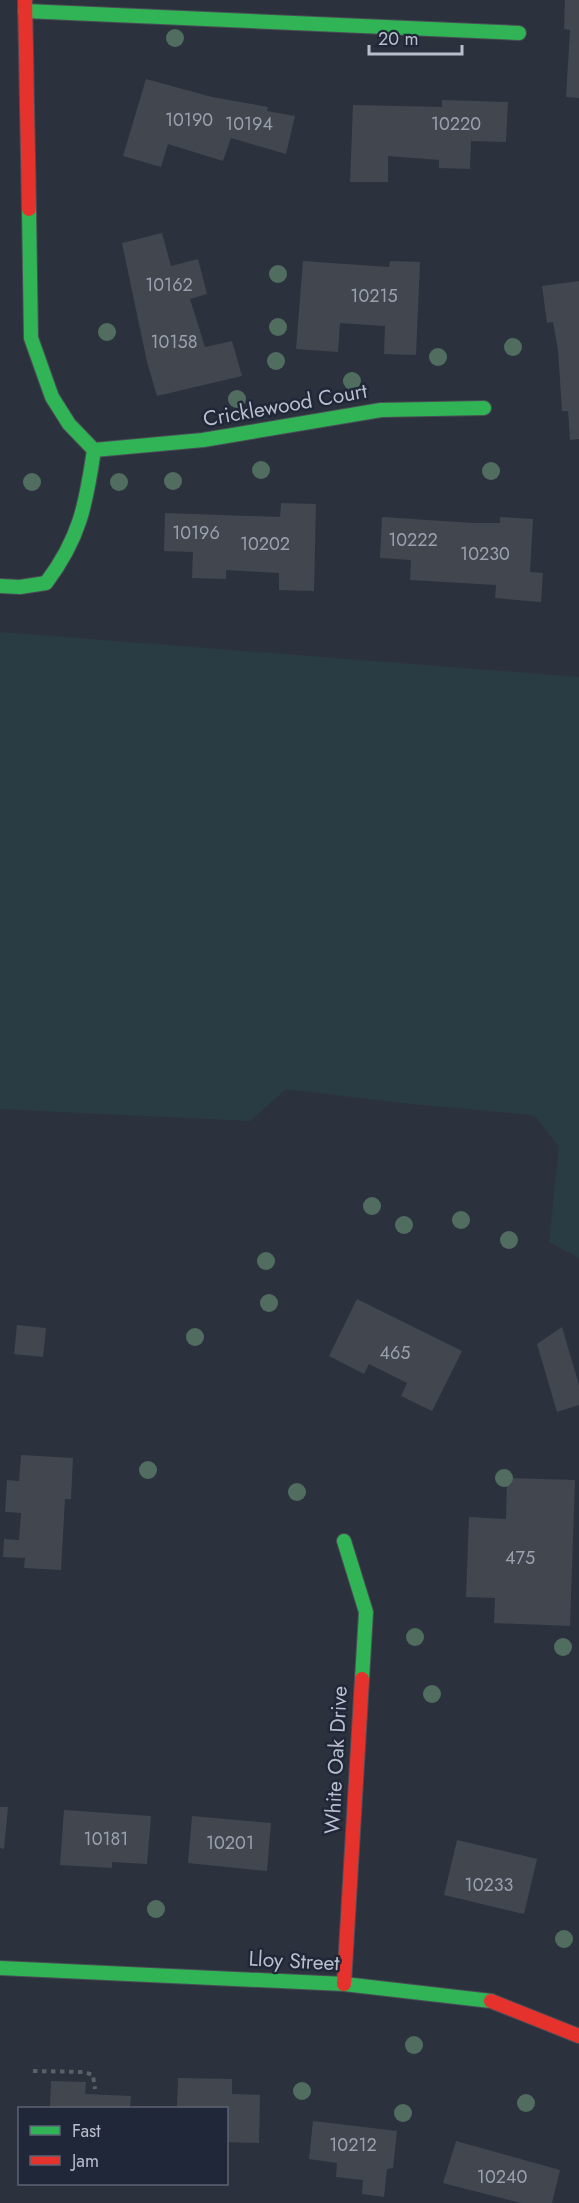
<svg xmlns="http://www.w3.org/2000/svg" width="579" height="2203" font-family="Jost,sans-serif">
  <style>
    .green { fill: #293c43 }
    .building { fill: #41464f }
    .lines { fill: none; stroke-linecap: round; stroke-linejoin: round }
    .fast-casing { stroke: #494d55; stroke-width: 16 }
    .jam-casing { stroke: #494d55; stroke-width: 16 }
    .path { stroke: #5b6066; stroke-width: 4; stroke-dasharray: 4.5 4.5; stroke-linecap: butt }
    .fast { stroke: #30b455; stroke-width: 14 }
    .jam { stroke: #e5322d; stroke-width: 14 }
    .tree { fill: #506d60 }
    .labels { text-anchor: middle; dominant-baseline: central; stroke-width: 5; stroke-linejoin: round; paint-order: stroke }
    .number-label { font-size: 18px; fill: #9aa0ad }
    .street-label { font-size: 21px; fill: #b8becc; stroke: #1f2738 }
  </style>
  <rect width="100%" height="100%" fill="#2c323d"/>
  <path class="green" d="M0 632 579 677V1258L549 1242 559 1147 534 1115 411 1104 286 1089 250 1121 0 1109Z"/>
  <path class="building" d="M565 0H579V98L566 97 570 30 564 29Z
    M146 79 212 97 268 107 267 111 295 116 286 154 231 138 223 161 168 144 161 167 123 156Z
    M442 100 508 102 506 142 471 141 470 169 439 168V160L388 156V182H350L353 105 442 107Z
    M162 233 171 266 198 259 207 294 190 299 205 347 232 341 242 376 157 396 147 362 122 243Z
    M303 261 389 267 390 261 420 262 416 355 384 354 385 326 340 323 338 352 296 349Z
    M579 281V439L570 440 568 411H562L558 350 553 322 547 323 542 286Z
    M281 503 316 504 314 591 279 590V573L226 570V579L192 578 193 552 164 551 165 513 280 517Z
    M382 517 473 523H500V517L533 519 530 572 543 573 541 602 495 598 496 585 410 580 411 560 380 558Z
    M357 1299 462 1351 432 1411 401 1396 407 1383 369 1364 364 1374 329 1356Z
    M17 1325 46 1328 43 1357 14 1354Z
    M562 1327 579 1385V1405L557 1412 537 1344Z
    M21 1455 73 1458 71 1499H65L61 1570 24 1568 25 1558 3 1557 4 1539 19 1540 21 1513 5 1512 7 1480 19 1481Z
    M507 1478 575 1480 570 1626 494 1623 495 1598 466 1597 469 1517 506 1519Z
    M0 1807H8L4 1849 0 1848Z
    M64 1810 151 1816 147 1864 112 1862V1868L60 1865Z
    M192 1816 271 1823 267 1871 188 1863Z
    M457 1840 537 1859 524 1914 444 1895Z
    M178 2078 232 2079V2094L260 2095 259 2143 226 2142V2108H177Z
    M51 2081 86 2082 85 2094 131 2096 130 2108H50Z
    M313 2121 397 2131 393 2168 387 2169 384 2197 362 2194 363 2180 336 2177 337 2163 309 2159Z
    M456 2141 560 2170 552 2203H521L443 2183Z"/>
  <g class="lines">
    <g class="fast-casing">
      <path id="fast" d="M25 11 519 33
        M94 450 203 440 381 410 484 408
        M0 586 20 587 46 583C80 538 86 504 94 450L69 424 52 397 31 338 29 209
        M344 1541 366 1612 362 1679
        M0 1968 344 1984 491 2001"/>
    </g>
    <g class="jam-casing">
      <path id="jam" d="M25 0 29 209
        M344 1984 362 1679
        M491 2001 579 2036"/>
    </g>
    <path class="path" d="M33 2071 84 2072 93 2075 95 2089"/>
    <use href="#fast" class="fast"/>
    <use href="#jam" class="jam"/>
  </g>
  <g class="tree">
    <circle cx="175" cy="38" r="9"/>
    <circle cx="278" cy="274" r="9"/>
    <circle cx="278" cy="327" r="9"/>
    <circle cx="107" cy="332" r="9"/>
    <circle cx="513" cy="347" r="9"/>
    <circle cx="438" cy="357" r="9"/>
    <circle cx="276" cy="361" r="9"/>
    <circle cx="352" cy="381" r="9"/>
    <circle cx="237" cy="399" r="9"/>
    <circle cx="261" cy="470" r="9"/>
    <circle cx="491" cy="471" r="9"/>
    <circle cx="173" cy="481" r="9"/>
    <circle cx="32" cy="482" r="9"/>
    <circle cx="119" cy="482" r="9"/>
    <circle cx="372" cy="1206" r="9"/>
    <circle cx="461" cy="1220" r="9"/>
    <circle cx="404" cy="1225" r="9"/>
    <circle cx="509" cy="1240" r="9"/>
    <circle cx="266" cy="1261" r="9"/>
    <circle cx="269" cy="1303" r="9"/>
    <circle cx="195" cy="1337" r="9"/>
    <circle cx="148" cy="1470" r="9"/>
    <circle cx="504" cy="1478" r="9"/>
    <circle cx="297" cy="1492" r="9"/>
    <circle cx="415" cy="1637" r="9"/>
    <circle cx="563" cy="1647" r="9"/>
    <circle cx="432" cy="1694" r="9"/>
    <circle cx="156" cy="1909" r="9"/>
    <circle cx="564" cy="1939" r="9"/>
    <circle cx="414" cy="2045" r="9"/>
    <circle cx="302" cy="2091" r="9"/>
    <circle cx="526" cy="2103" r="9"/>
    <circle cx="403" cy="2113" r="9"/>
  </g>
  <g class="labels">
    <g class="number-label">
      <text x="189" y="120">10190</text>
      <text x="249" y="124">10194</text>
      <text x="456" y="124">10220</text>
      <text x="169" y="285">10162</text>
      <text x="374" y="296">10215</text>
      <text x="174" y="342">10158</text>
      <text x="196" y="533">10196</text>
      <text x="413" y="540">10222</text>
      <text x="265" y="544">10202</text>
      <text x="485" y="554">10230</text>
      <text x="395" y="1353">465</text>
      <text x="520" y="1558">475</text>
      <text x="106" y="1839">10181</text>
      <text x="230" y="1843">10201</text>
      <text x="489" y="1885">10233</text>
      <text x="353" y="2145">10212</text>
      <text x="502" y="2177">10240</text>
    </g>
    <g class="street-label">
      <text transform="translate(285 405) rotate(-10)">Cricklewood Court</text>
      <text transform="translate(336 1760) rotate(-87)">White Oak Drive</text>
      <text transform="translate(294 1961) rotate(3)">Lloy Street</text>
    </g>
  </g>
  <rect x="18" y="2107" width="210" height="78" fill="#1f2738" stroke="#5c6373" stroke-width="1.5"/>
  <rect x="30" y="2126" width="30" height="9" fill="#30b455" stroke="#5c6373" stroke-width="1.5"/>
  <text x="72" y="2137" font-size="18" fill="#b8becc">Fast</text>
  <rect x="30" y="2156" width="30" height="9" fill="#e5322d" stroke="#5c6373" stroke-width="1.5"/>
  <text x="72" y="2167" font-size="18" fill="#b8becc">Jam</text>
  <path d="M369 45v9h93v-9" fill="none" stroke="#b8becc" stroke-width="3"/>
  <text x="378" y="45" font-size="18" fill="#b8becc" stroke="#1f2738" stroke-width="4.5" paint-order="stroke">20 m</text>
</svg>
